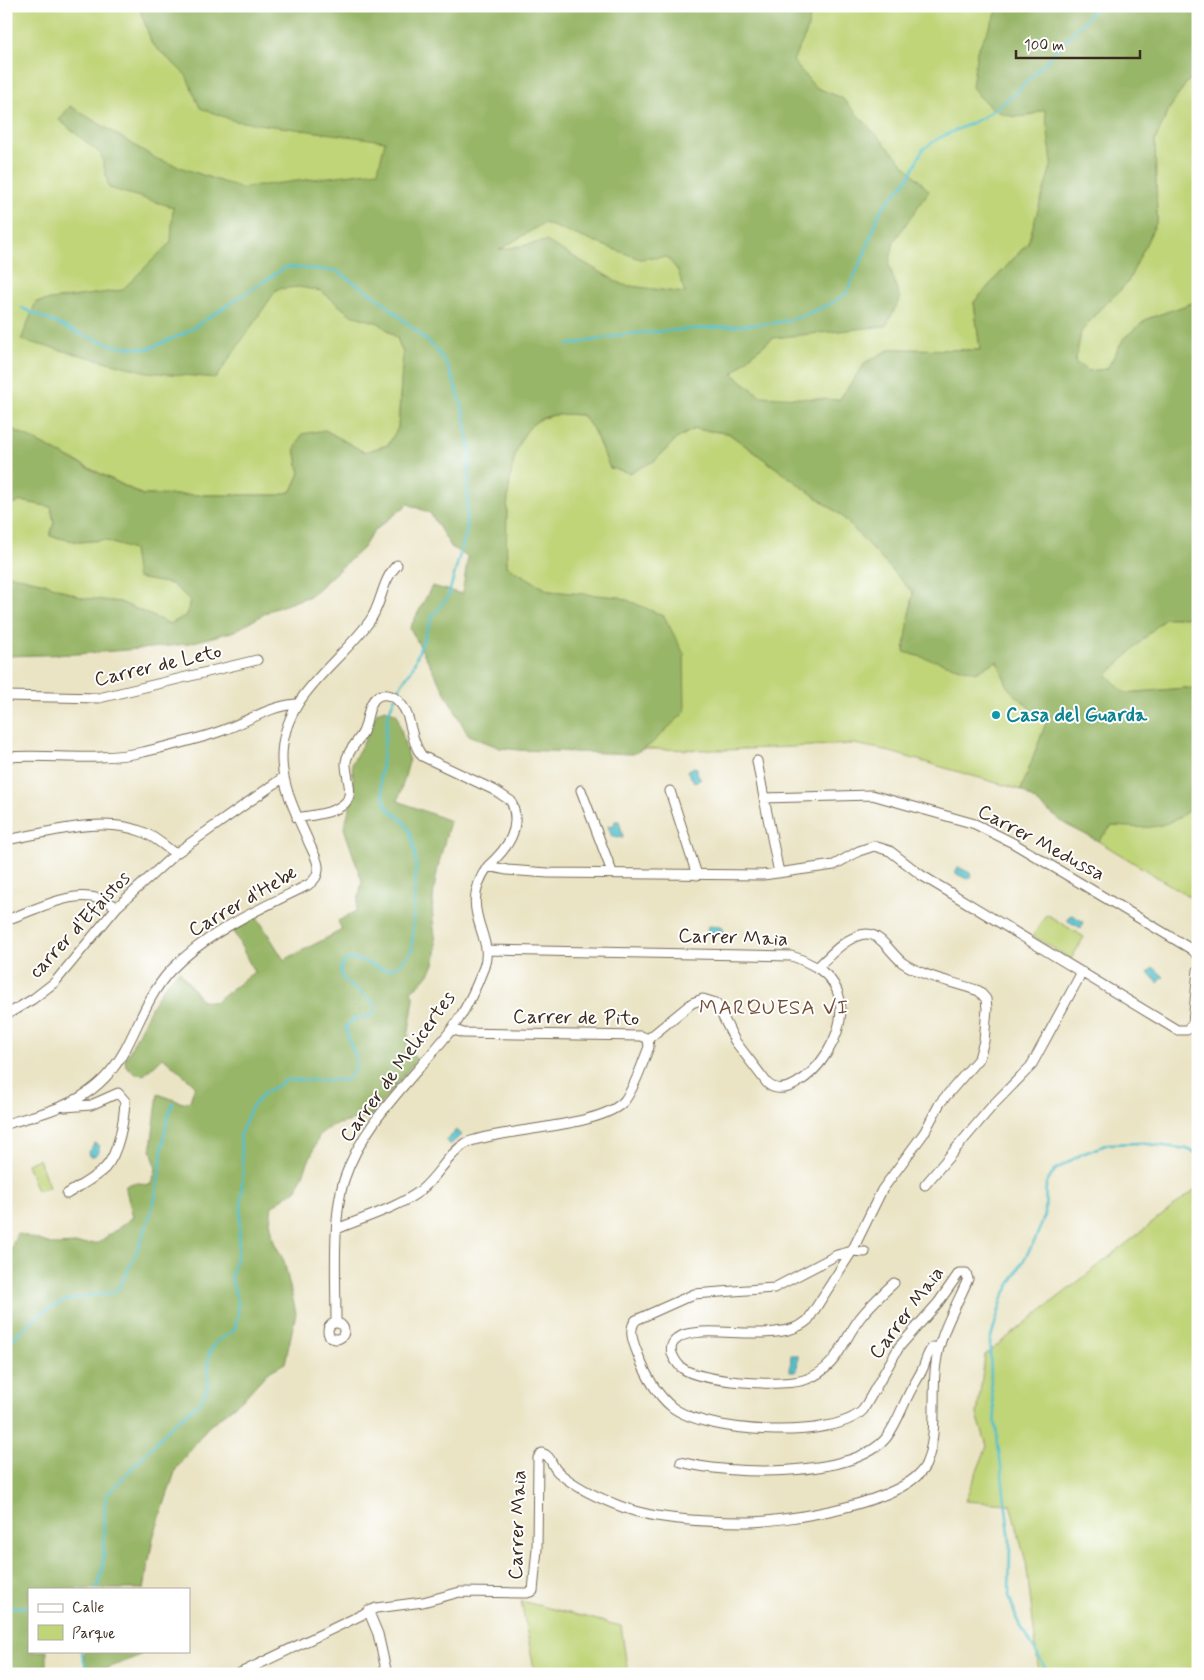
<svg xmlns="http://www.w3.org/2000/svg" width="1204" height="1680" font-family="Mynerve,sans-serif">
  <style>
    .green { fill: #c0d478; stroke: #7e7f4b }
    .forest { fill: #98b668; stroke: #6a7043; fill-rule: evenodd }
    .water { fill: #53c0cb; stroke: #477574 }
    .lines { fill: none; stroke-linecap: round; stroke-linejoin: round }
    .stream { stroke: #53c0cb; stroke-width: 2.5 }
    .street-casing { stroke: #786b58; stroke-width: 11 }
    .street { stroke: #fff; stroke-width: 9 }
    .culture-dot { fill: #0f9aa8; stroke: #fff; stroke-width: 2 }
    .labels { text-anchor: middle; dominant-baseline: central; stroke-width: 4; stroke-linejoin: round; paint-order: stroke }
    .street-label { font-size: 20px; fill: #3b2a1e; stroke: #fff }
    .culture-label { font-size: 20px; font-weight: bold; fill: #0d838f; stroke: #fff; text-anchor: start }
    .neighbourhood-label { font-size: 21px; letter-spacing: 1px; fill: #744f38; stroke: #fff }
  </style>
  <rect width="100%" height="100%" fill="#fff"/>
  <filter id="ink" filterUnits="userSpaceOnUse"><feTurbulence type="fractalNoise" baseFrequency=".02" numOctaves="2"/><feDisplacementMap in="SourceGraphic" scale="10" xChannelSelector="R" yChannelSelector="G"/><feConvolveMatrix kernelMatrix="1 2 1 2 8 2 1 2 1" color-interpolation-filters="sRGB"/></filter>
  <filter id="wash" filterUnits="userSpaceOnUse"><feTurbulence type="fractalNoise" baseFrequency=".0096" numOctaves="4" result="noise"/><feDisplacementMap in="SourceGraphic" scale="20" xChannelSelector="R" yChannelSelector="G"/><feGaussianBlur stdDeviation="1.12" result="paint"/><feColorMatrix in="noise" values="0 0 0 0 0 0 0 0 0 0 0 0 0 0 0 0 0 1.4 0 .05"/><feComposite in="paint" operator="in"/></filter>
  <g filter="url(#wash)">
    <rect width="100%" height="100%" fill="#eae4c5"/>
    <path class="green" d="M6 6H1071L1081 112 1028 243 974 302 980 350 891 349 866 362 839 400 761 397 733 374 751 355 773 338 379 323 397 338 403 353 398 428 388 445 364 452 325 430 295 449 300 473 292 491 279 495H143L6 426Z
      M1198 73V301L1147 319 1124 338 1107 369 1088 371 1075 363 1081 332 1098 311 1157 221 1155 141 1169 109 1187 82Z
      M559 414 582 415 593 429 610 468 656 460 676 439 694 429 728 433 841 515 913 593 997 661 1009 689 1046 723 1021 790 880 749 854 744 724 750 642 749 650 744 615 597 549 591 507 566C506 531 503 442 537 421 543 417 552 416 559 414Z
      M22 501 51 507 54 522 50 536 79 542 104 540 133 550 138 578 172 584 190 599 187 615 170 624 120 602 83 598 44 583 6 574V506Z
      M1198 617V690L1186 688 1125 693 1106 675 1165 618Z
      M1198 805V902L1098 841 1112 826H1123Z
      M1046 914 1084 937 1071 959 1033 936Z
      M39 1159 49 1187 37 1191 27 1164Z
      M1198 1187V1674H1039L1026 1562 1010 1504 965 1501 987 1446 977 1415 985 1355Z
      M521 1601 621 1626 628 1674H535Z"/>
    <path class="forest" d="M141 6H813L806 34 793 61 815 87 842 98 929 191 894 241 889 265 900 299 886 326 773 338 751 355 733 374 761 396 839 400 866 362 891 349 980 350 974 302 1028 243 1052 163 1045 110C1039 111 1033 115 1027 116 1002 120 986 106 972 87L977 51 998 10 997 6H1198V73L1187 82 1169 109 1155 141 1157 221 1127 284 1098 311 1081 332 1075 362 1088 371 1107 369 1124 338 1147 319 1198 301V617L1165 618 1107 675 1125 693 1186 688 1198 690V805C1189 809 1183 816 1174 820 1153 831 1134 827 1112 826L1098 841 1065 824 1021 790 1046 723 1009 689 997 661 975 672 904 652 913 593 841 515 728 433 694 429 676 439 656 460 630 473 610 468 593 429 582 415C567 414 550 413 537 421 503 442 506 531 507 566L549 591 620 597 664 616 684 654 685 712 650 745 633 754 519 750 500 748 468 735 410 628 432 586 462 594 468 557 452 548 430 513 408 504 373 532 363 548 310 596 271 610 235 631 186 644 151 648 77 654 6 656V574L44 583 83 598 120 602 170 624 187 615 190 600 172 584 137 578 133 550 104 540 79 542 50 536 54 522 51 507 22 501 6 506V426L142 495H279L292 491 300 473 295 449 302 434 325 430 364 452 388 445 398 428 403 353 397 338 379 323 351 315 321 291 299 287 277 289 216 378 147 372 21 340 36 302 122 290 171 242 173 207 109 188 101 154 59 120 70 106 157 159 240 188 378 171 385 141 235 121 200 108 186 75 152 44 140 10ZM544 223 640 259 667 257 678 271 685 293 623 285 546 241 499 250Z
      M385 709 397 714 409 762 398 801 450 821C443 847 435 874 433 900 429 940 453 960 411 991L414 999 406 1050 417 1059 370 1117 333 1125 320 1134 297 1189 272 1206 270 1221 274 1242 284 1261 296 1313 285 1363 267 1373 244 1398 207 1428 176 1469 153 1538 144 1589H29V1651H47V1669L45 1674H6V1262L17 1233 54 1245 98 1243 133 1217 125 1186 136 1182 147 1185 151 1184 156 1169 151 1148 158 1094 183 1103 190 1101 195 1085 163 1057 144 1075 136 1074 126 1066 125 1060C142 1029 153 994 179 970L202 1001 215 1002 254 972 233 930 256 915 284 960 342 930 338 921 356 911 362 881 344 828 354 792 352 763 368 734 377 712Z
      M84 1651H141V1655L93 1674H85Z"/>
    <path class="water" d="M694 767 697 768V773L701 779 695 783 687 771Z
      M615 821H619L623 837H612L608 826 614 825Z
      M958 867 970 873 971 877 967 879 955 873Z
      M1072 915 1084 922 1081 928 1068 921V917Z
      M708 926 721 927 723 931 721 935 707 933Z
      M1154 968 1164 977 1158 983 1148 972Z
      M456 1130 461 1135 450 1145 446 1141Z
      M95 1143 99 1146V1152L94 1156H89L88 1152Z
      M791 1355H798L797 1371H790Z"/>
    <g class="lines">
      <path class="stream" d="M22 308 80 334 116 346 148 349 185 333 286 267 337 271 382 301 435 348 446 363 455 384 464 413 470 450 466 533 448 597 433 615 412 669 399 688 388 714 380 780 386 806 406 824 411 834 416 860 412 950C383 991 373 953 345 960L340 969 344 981 373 1002 376 1008 374 1014 366 1017 355 1018 346 1027C346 1048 369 1060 346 1080H286L263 1094 251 1108 240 1135 243 1171 241 1205 238 1250 231 1277 238 1303V1315L235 1328 229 1334 216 1342 209 1354 208 1387 200 1402 175 1422 106 1496C100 1528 109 1558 97 1589
        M568 345 626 334 774 323 797 318 830 304 846 294 864 255 880 211 909 177 923 149 939 138 982 118 1015 94 1098 6
        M6 1345C46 1307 55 1298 111 1293L116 1291 121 1284C135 1257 148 1227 155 1198 163 1165 160 1135 173 1103
        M6 1607H29
        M81 1651 88 1674
        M1049 1674 1017 1620 1009 1596 1010 1541 991 1386 990 1341 1003 1297 1035 1240 1045 1215 1046 1184 1055 1170 1082 1154 1108 1144 1140 1143 1187 1149 1198 1154"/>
    </g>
  </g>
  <g filter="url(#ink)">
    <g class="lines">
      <g class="street-casing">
        <path id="street" d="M6 696 99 698 257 660
          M6 757C53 754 97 762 143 752 169 746 196 740 221 731 247 722 269 706 296 704
          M757 761 764 798
          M581 790 612 872
          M670 791 697 875
          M297 818C311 815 334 814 345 803 355 793 345 775 346 762 347 751 358 742 363 732 369 720 367 692 387 695 393 696 397 699 400 703 413 717 409 740 422 756L494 790 511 801C523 828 507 849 488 866L507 870 548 873 763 875 834 865 859 851 874 846 890 851 921 875 1177 1030H1187L1193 1023 1198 970
          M6 840C48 833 102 815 143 832 155 837 165 846 175 854
          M779 873 764 798 872 795 975 824 1013 843 1191 949 1198 955
          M6 920C43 908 80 882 117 907
          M488 950 791 956C800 958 808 963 816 967 883 1009 796 1113 767 1083L735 1041 716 1003 703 999 692 1003 648 1039
          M6 1015 33 999 55 982 117 907 175 854 284 777
          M452 1029 463 1033 641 1036 648 1039
          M65 1107 91 1105 118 1093 125 1101C124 1120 119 1153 105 1168 95 1178 79 1186 67 1194
          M6 1124C57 1109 97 1101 125 1050 139 1024 149 994 170 971 208 931 260 909 308 885 314 881 319 875 318 866 317 857 310 847 307 838 296 814 282 786 282 759 281 697 336 667 369 622 382 605 381 581 397 565
          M925 1185 993 1105 1031 1066 1082 972
          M337 1229C363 1218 400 1207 421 1190 438 1176 448 1154 466 1143 501 1128 603 1128 625 1100 636 1085 642 1064 649 1047L648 1039
          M865 1252 852 1251 808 1320C785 1341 732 1330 702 1332 693 1333 683 1333 677 1339 671 1343 670 1350 673 1356 675 1360 678 1365 682 1368 700 1382 786 1388 807 1379 837 1368 842 1342 860 1318 870 1305 882 1294 894 1283
          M336 1323C336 1282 332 1218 344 1180 363 1121 414 1078 451 1030 465 1012 476 988 484 967 496 935 456 911 488 866
          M328 1331a8 8 0 1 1 16 0a8 8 0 1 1-16 0Z
          M681 1462C727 1475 852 1479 886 1438 897 1424 903 1404 912 1388 916 1381 920 1375 923 1368 926 1361 927 1353 933 1347L939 1348
          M368 1610 378 1634 387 1674
          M238 1674 376 1608 423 1602 460 1592 527 1593 533 1591 537 1549 538 1458 542 1453C552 1456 551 1466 558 1472 576 1488 603 1500 625 1508 658 1520 708 1522 744 1522 784 1522 909 1503 926 1464 939 1432 931 1396 936 1363 940 1332 956 1307 968 1279L966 1273H959L938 1303 899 1347 863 1410C833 1441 705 1433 672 1407 656 1394 644 1371 637 1352 633 1342 628 1329 636 1320L694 1294 774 1288 837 1255 852 1251 882 1190 924 1133 940 1103 979 1058 984 1041 987 1009 986 999 979 991C954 982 924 977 903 963 892 955 881 934 867 934 849 934 829 956 817 968"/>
      </g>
      <use href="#street" class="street"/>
    </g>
  </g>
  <circle class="culture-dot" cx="996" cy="715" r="5"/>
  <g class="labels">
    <g class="street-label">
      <text transform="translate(158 666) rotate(-13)">Carrer de Leto</text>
      <text transform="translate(1041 843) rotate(28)">Carrer Medussa</text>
      <text transform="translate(243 902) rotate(-30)">Carrer d'Hebe</text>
      <text transform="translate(80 925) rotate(-47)">carrer d'Efaistos</text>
      <text transform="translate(733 938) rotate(2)">Carrer Maia</text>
      <text transform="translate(576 1018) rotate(1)">Carrer de Pito</text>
      <text transform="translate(398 1067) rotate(-54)">Carrer de Melicertes</text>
      <text transform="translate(907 1313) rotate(-53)">Carrer Maia</text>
      <text transform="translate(518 1525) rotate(-88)">Carrer Maia</text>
    </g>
    <g class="culture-label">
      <text x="1006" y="715">Casa del Guarda</text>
    </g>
    <g class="neighbourhood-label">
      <text x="774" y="1008">MARQUESA VI</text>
    </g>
  </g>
  <rect width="1204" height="1680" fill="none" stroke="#fff" stroke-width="25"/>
  <rect x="28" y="1588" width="162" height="65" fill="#ffffff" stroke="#b1aaa5"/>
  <rect x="38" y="1604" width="25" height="8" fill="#ffffff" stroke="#b1aaa5"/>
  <text x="72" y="1612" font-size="15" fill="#3b2a1e">Calle</text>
  <rect x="38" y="1625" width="25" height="15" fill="#c0d478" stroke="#b1aaa5"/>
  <text x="72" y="1638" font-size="15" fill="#3b2a1e">Parque</text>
  <path d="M1016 50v8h124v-8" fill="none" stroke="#3b2a1e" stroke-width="2.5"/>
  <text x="1024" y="50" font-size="15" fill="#3b2a1e" stroke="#ffffff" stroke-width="4" paint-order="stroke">100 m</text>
</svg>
